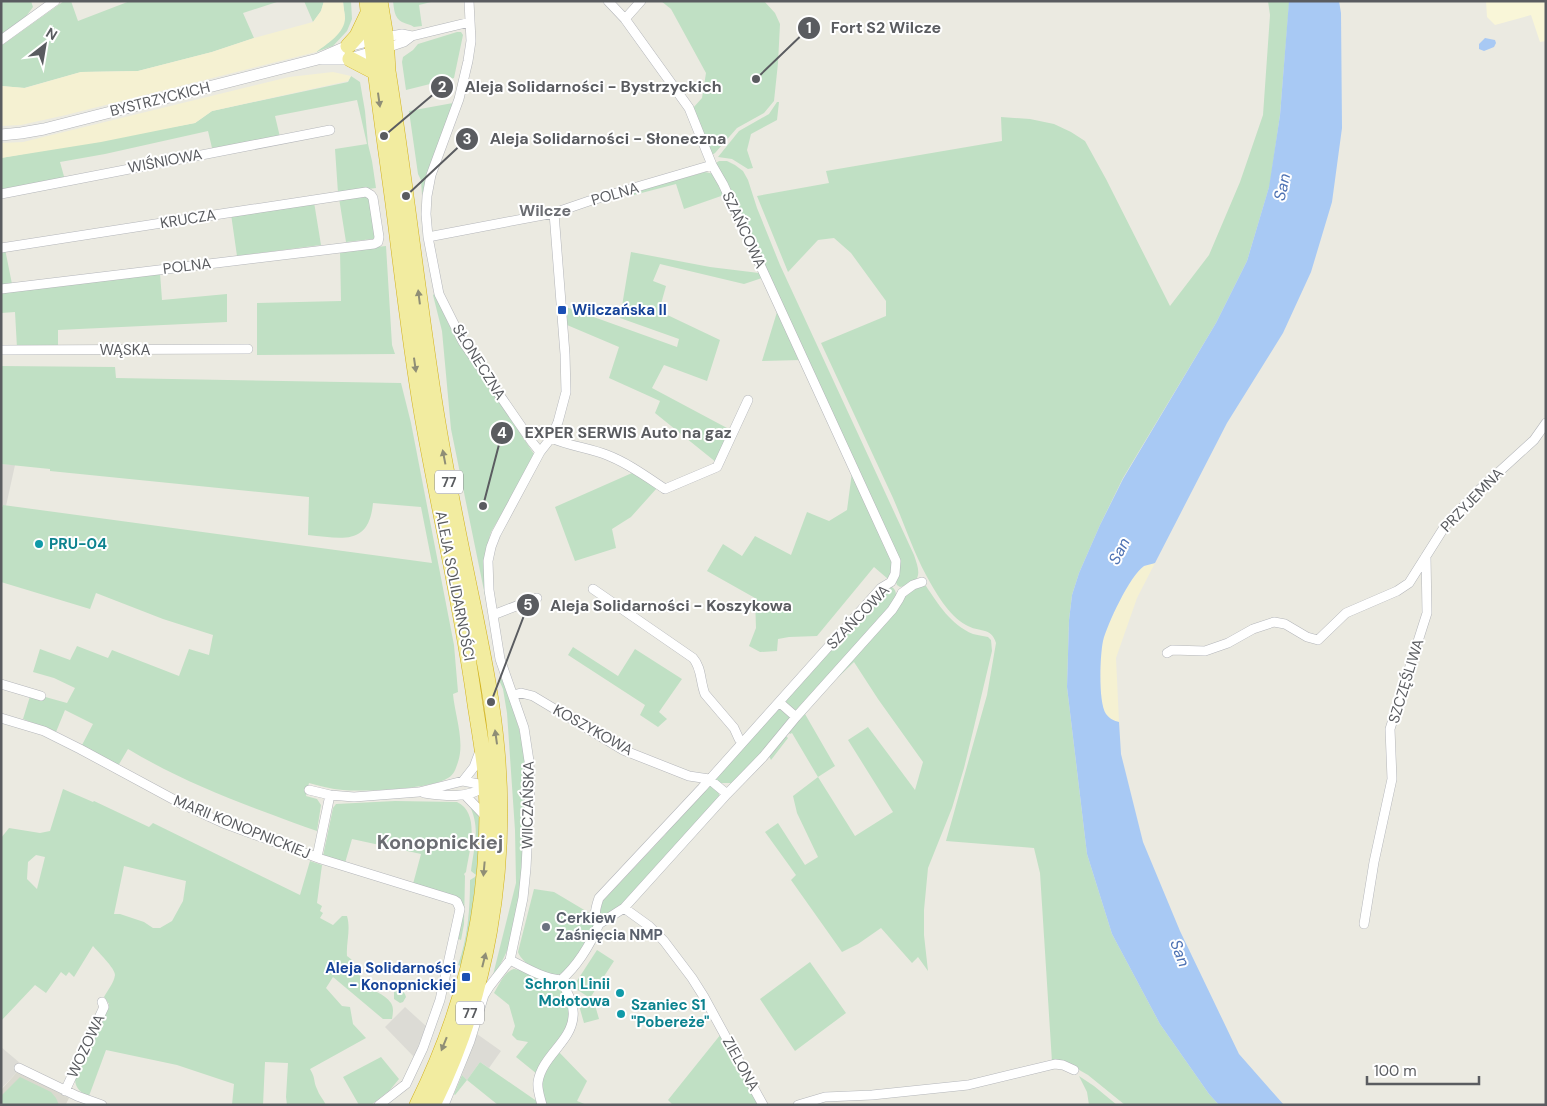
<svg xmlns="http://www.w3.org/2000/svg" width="1547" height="1106" font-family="'DM Sans',sans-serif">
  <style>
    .commercial { fill: #f9f6d8 }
    .industrial { fill: #dcdbd5 }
    .education { fill: #dad9cf }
    .green { fill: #c0e0c4; fill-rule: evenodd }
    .sand { fill: #f5f1d2 }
    .water { fill: #a8c9f4 }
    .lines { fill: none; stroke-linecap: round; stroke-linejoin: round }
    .minor-casing { stroke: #b4b6ba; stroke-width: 10 }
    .tertiary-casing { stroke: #b4b6ba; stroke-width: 12 }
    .trunk-casing { stroke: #d2b11a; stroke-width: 16 }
    .minor { stroke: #fff; stroke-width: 9 }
    .tertiary { stroke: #fff; stroke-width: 11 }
    .trunk { stroke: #f2eca0; stroke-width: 15 }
    .oneway { fill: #8f8e76 }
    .transit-dot { fill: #1a4fb4; stroke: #fff; stroke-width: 2 }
    .culture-dot { fill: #0f9aa8; stroke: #fff; stroke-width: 2 }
    .worship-dot { fill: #6b7280; stroke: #fff; stroke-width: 2 }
    .labels { text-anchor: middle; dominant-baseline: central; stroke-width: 4; stroke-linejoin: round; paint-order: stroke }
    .shield { fill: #fff; stroke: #8c8d90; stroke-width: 1 }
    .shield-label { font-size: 14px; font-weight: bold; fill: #5a5c60 }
    .street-label { font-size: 15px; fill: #5a5c60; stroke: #fff }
    .transit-label { font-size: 15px; font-weight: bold; fill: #164399; stroke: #fff; text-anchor: start }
    .culture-label { font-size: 15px; font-weight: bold; fill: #0d838f; stroke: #fff; text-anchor: start }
    .worship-label { font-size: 15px; font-weight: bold; fill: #5b616d; stroke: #fff; text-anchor: start }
    .water-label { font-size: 16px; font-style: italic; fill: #4e72b3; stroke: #fff }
    .neighbourhood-label { font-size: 16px; font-weight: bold; fill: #6b6d72; stroke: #fff }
    .district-label { font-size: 20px; font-weight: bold; fill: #6b6d72; stroke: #fff }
    .leader { fill: none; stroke: #5a5c60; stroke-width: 2 }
    .callout-dot { fill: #5a5c60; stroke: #fff; stroke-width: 2 }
    .mark-label { font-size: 15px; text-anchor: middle; font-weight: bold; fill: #fff }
    .callout-label { font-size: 16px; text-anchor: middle; font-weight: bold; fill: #5a5c60; stroke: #fff; stroke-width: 4; stroke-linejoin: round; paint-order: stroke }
  </style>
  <rect width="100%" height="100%" fill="#ebeae1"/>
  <path class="commercial" d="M1486 1H1545L1546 41 1540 42 1531 15 1495 25 1487 17Z"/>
  <path class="industrial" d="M1 464 15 465 6 506 3 505 1 510Z
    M405 1007 426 1026 414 1057 385 1027Z
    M477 1034 501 1051 489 1068 480 1062 467 1080 462 1075Z
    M1 1047 20 1063 16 1069 18 1071 1 1089Z"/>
  <path class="education" d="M18 1071 69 1098 66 1104 68 1105H1V1090Z"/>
  <path class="green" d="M1 1H31L33 7 25 18 1 34Z
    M64 1H71L78 21 130 1H280L243 13 254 38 212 52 138 71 81 72 24 88 1 86V46Z
    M304 1H324L321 11 313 22Z
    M343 1H351L352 19 347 31 333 46 316 52 329 42 345 19Z
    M393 1H435L419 5 422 26 414 27C410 24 406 24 402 22 394 18 394 8 393 1Z
    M661 1H764L775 13 780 24 778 63 774 101 764 113 737 128 715 153 712 155 693 108 702 98 706 73 671 9Z
    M1268 1H1289V5L1280 115 1270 184 1247 261 1216 323 1123 478 1100 525 1079 573 1072 595 1069 620 1067 687 1087 854 1112 934 1160 1024 1209 1094 1219 1105H1125L1088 1075 1074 1067 1052 1062 1040 873 1034 848 946 841 987 695 996 643C991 626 979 633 966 625 948 615 936 593 926 575 913 551 904 523 893 498 869 446 845 395 821 343L886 316V301L851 253 834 238 818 240 788 272 757 196 829 183 826 171 1002 141 1001 117 1030 119 1054 124 1071 132 1085 141 1106 179 1170 306 1209 255 1240 182 1263 115 1270 15Z
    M457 32H461L463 35 454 78 406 90 402 62 403 57 413 50 418 44Z
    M351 76 360 82 365 111 368 144 372 161 376 188 338 193 335 149 367 144 357 100 275 116 280 137 212 148 208 131 105 154 60 162 65 180 1 192V158L195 123 212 111 348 82Z
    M777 102H779L777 120 751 134 747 150 753 168 748 169 732 159 718 157 739 131 769 114Z
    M453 103 428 172 422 195 421 180 418 174 409 111Z
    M719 161H727L735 165 743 171 748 180 757 208 780 265 914 555C920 572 923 583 900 587L897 585 895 580 898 568 716 163Z
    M705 172 714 174 724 195 684 209 676 184 630 196 629 193Z
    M364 196 369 197 375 238 373 239 346 242 339 198Z
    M314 202 321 245 237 256 231 214Z
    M386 246 392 345 395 354 257 355V303L341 301 340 251Z
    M5 249 12 284 1 285V250Z
    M631 252 710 267 759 273 762 278 744 284 660 264 653 281 666 286 659 311 720 340 707 381 664 365 652 388 727 428 726 430 728 437 717 463 655 413 660 401 609 378 619 347 567 325 566 307 677 347 679 339 620 318Z
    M160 273 162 300 227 294V322L58 330V349L17 348 15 312 1 313V291Z
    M436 292 448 323 459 342 534 454V459L491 532C480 566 485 582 489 615L451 429 442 331 433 295Z
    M777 312 801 360 762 361Z
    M1 366 115 367 116 378 401 383 411 423 454 645 458 692 453 694C455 716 465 741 458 762 456 768 454 775 448 778 433 789 363 792 343 790 331 789 320 786 309 783L306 796 317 799 321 805 317 831C301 826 287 820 273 815 223 797 173 776 128 749L118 766 82 745 93 724 65 710 56 732 23 719 31 693 67 703 75 688 54 678 33 672 40 649 70 660 77 646 108 658 112 650 179 676 189 649 209 655 213 635 163 619 96 593 90 609 1 582V510L3 505 432 563 421 507 373 503C369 547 341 538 308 535L309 497 50 471V469L1 464Z
    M852 472 894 565 888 579 874 567 817 636 789 637 778 639 777 651 760 652 749 646 756 628 755 598 707 571 723 544 742 556 755 536 791 555 807 512 829 521 847 510Z
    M632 473 657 488 631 517 612 529 616 548 575 561 555 507Z
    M920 585 926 586C938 604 951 625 973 634 977 635 983 636 988 637L991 640 992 651 974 727 964 768 952 808 928 868 924 910V935L928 971 918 957 912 963 881 928 858 944 842 952 791 880 796 875 765 832 778 823 805 865 818 857 797 813 793 796 818 777 792 733 790 734 788 732 913 588ZM854 662 878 699 923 762 915 790 868 727 848 740 893 812 855 836 818 777 835 766 805 714 826 689Z
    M890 586C897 589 896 594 896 601L796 712 782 703 875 597Z
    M573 647 618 676 635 649 682 679 659 712 667 719 658 727 640 715 645 705 568 655Z
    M502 679C512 707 523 734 525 763 527 785 525 807 524 828 522 872 522 939 493 975L516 883 515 830 507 713 503 689 499 680Z
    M778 708 785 709 791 718 766 751 733 783H720L715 779Z
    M785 735 788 738 771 760 769 756Z
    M710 784C716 788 720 791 719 798L627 900 605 918 601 917 598 915 599 905 665 835 671 825Z
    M63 789 93 802 94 801 149 827 153 823 300 895 310 861 322 865 317 903 322 906 320 911 323 913 320 918 333 925 342 916H347C351 930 346 942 347 956 357 962 357 973 363 982 371 991 384 993 391 1003 394 1008 393 1013 392 1019H383L333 977 326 988 342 1006 350 1007 353 1024 366 1038 310 1069C316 1079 313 1081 317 1089 319 1095 323 1099 326 1105H287L286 1097 288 1063 265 1062 263 1105H232L234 1084 177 1065 106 1050 89 1096C81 1093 76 1089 75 1080L109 1004 104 997C107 991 114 983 115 975 115 968 98 952 93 946L74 977 69 972 66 976 61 972 46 993 35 985 1 1021V838L9 828 40 833 50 831ZM36 855 45 857 37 889 27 879 28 862ZM124 866 186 881 183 901 172 921 160 928H153L144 922 120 914H114Z
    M395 801 457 802C481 813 469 852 466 872L464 874 465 876 464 924 461 940 456 938 461 911 452 895 413 884 421 854 352 839 345 863 323 856 333 808 336 804Z
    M469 804 478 814 481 826 475 907 461 966 458 965C468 937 470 909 470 880L475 877 476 875 471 871C474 845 481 829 469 804Z
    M534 889 554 892 591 914 594 926 582 951 569 969 556 976C543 974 523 965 518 952Z
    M597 950 614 961 590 998 573 987Z
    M810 962 846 1013 795 1051 760 999Z
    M514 969 524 971 550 986 563 991 571 1011 567 1028 545 1056 537 1074 516 1057 528 1042 517 1040 512 1035 515 1026 509 1005 494 993C499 985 504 972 514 969Z
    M397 985 405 994 406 997 403 1002 400 1003 394 999V987Z
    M593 998 599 1019 584 1023 578 1002Z
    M721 1034 761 1105H673L668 1100Z
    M557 1050 587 1081 577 1101 587 1105H542L541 1082Z
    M381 1057 399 1079 390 1090 371 1105H359L343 1077Z
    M480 1062 538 1102 539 1105H498L467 1080 455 1095 454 1094 462 1075 467 1080Z
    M1079 1076 1094 1086 1117 1105H1089L1087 1092Z
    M20 1077 51 1092 56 1098 59 1105H1V1096Z"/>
  <path class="sand" d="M324 1H343C343 7 345 13 345 18 345 33 327 44 316 52L66 115 21 125 1 126V86L25 88 81 72 138 71 212 52 254 38 313 22 321 11Z
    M333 72 351 76 348 81 212 111 195 123 101 142 1 158V143L23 142 289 77Z
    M1155 563 1137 598 1116 658 1119 722C1114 721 1110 719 1106 714 1098 702 1100 655 1103 641 1107 625 1130 575 1144 566 1147 565 1152 564 1155 563Z"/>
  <path class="water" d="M1289 1H1339L1341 13 1342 128 1332 202 1311 272 1283 333 1227 423 1155 563C1152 564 1147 565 1144 566 1130 575 1107 625 1103 641 1100 655 1098 702 1106 714 1110 719 1114 721 1119 722L1121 754 1143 842 1180 931 1239 1054 1284 1105H1219L1209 1094 1160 1024 1112 934 1087 854 1067 687 1069 620 1072 595 1079 573 1100 525 1123 479 1216 323 1247 261 1269 187 1280 115Z
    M1485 38 1495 40 1496 43 1494 47 1484 51 1479 49V44Z"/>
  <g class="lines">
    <g class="minor-casing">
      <path id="minor" d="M469 1 471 41 468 61 459 99 431 175 427 196 426 214 428 237 439 294 463 342 532 442 540 452
        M625 19 641 1
        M386 37 402 34 412 36 470 22
        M1 40 55 1
        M386 48 404 42 412 36
        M1 194 330 130
        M428 237 554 213 589 201 712 165
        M1 248 181 220 366 192 371 195 373 198 379 237 378 242 374 244 1 289
        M1 350 248 349
        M551 438C569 446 589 448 607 455 628 463 647 477 665 489L717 467 748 400
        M593 589 693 658C702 668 700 682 705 694L734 728 739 739 743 742
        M902 593 913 585 922 582
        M493 615 537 598
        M1167 653 1172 650 1205 651 1228 643 1253 629 1274 622 1285 624 1307 637 1318 640 1346 613 1397 591 1409 583 1445 526 1478 491 1534 440 1546 423
        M1 684 41 696
        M513 695 521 693 533 696 623 750 689 776 709 779 727 794
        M779 702 796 717
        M1 718 44 731 80 749 182 804 223 823 321 859 454 900 457 902 460 909 440 1000 423 1048 406 1084 379 1105
        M463 781 474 767 480 751
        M309 790 330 795
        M424 793C445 796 468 799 486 786
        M465 795 486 817
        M317 857 330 795 354 797 419 792 463 781 489 786
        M624 908 649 926 664 941 692 978 704 997 763 1105
        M599 924C593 915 596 907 599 898L702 788 881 588 891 582 895 574 896 561 723 184 712 165 689 108 625 19 608 1
        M599 924 624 908 727 794 763 757 796 717 892 610 899 599 902 593
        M1364 924 1374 862 1392 779 1390 729 1427 613 1426 556
        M510 960C526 968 542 978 561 980 578 965 590 945 599 924
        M19 1068 77 1096 102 1105
        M65 1091 104 1007 102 1002
        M444 1105 470 1041 484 995 489 987 510 960 523 898 526 868 530 787 529 761 524 728 500 659 489 590 488 561 491 547 496 534 540 452 551 438 558 422 566 392 565 354 554 213
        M542 1105C540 1097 537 1089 538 1082 542 1056 571 1042 573 1017 575 1004 566 991 561 980
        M798 1105 825 1097 872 1095 968 1085 1055 1064 1063 1065 1074 1070"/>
    </g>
    <g class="tertiary-casing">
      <path id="tertiary" d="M322 59H350L380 50
        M1 135 21 133 44 129 318 59 348 46 379 38"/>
    </g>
    <g class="trunk-casing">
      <path id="trunk" d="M367 1C374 69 384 136 393 203 402 274 410 345 422 415 439 512 462 607 475 704 479 730 484 756 486 783 492 895 467 1004 417 1105
        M380 1 386 37 388 71C406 184 418 298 436 411 447 479 461 547 475 614 484 659 493 704 497 750 508 871 487 996 433 1105
        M348 46 357 36 368 13
        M350 59 375 72"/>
    </g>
    <use href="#minor" class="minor"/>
    <use href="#tertiary" class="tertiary"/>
    <use href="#trunk" class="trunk"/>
  </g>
  <defs><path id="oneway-solid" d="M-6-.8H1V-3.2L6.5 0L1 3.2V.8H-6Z" transform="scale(1.25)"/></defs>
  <g class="oneway">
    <use href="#oneway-solid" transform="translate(379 100) rotate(82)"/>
    <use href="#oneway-solid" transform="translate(419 297) rotate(-97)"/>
    <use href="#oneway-solid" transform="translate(415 365) rotate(82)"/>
    <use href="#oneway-solid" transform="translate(444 457) rotate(-101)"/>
    <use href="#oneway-solid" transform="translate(496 737) rotate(-98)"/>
    <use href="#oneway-solid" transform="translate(484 869) rotate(95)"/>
    <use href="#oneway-solid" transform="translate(484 960) rotate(-76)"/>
    <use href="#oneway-solid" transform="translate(444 1044) rotate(112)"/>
  </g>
  <g class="transit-dot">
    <rect x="557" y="305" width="10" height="10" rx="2.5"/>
    <rect x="461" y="972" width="10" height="10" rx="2.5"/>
  </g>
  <g class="culture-dot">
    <circle cx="39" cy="544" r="5"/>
    <circle cx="620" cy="993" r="5"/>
    <circle cx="621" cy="1014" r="5"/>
  </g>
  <circle class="worship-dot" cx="546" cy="927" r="5"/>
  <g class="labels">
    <g class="shield">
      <rect x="435" y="470.5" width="28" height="23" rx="4"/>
      <rect x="456" y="1001.5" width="28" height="23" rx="4"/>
    </g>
    <g class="shield-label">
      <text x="449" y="482">77</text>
      <text x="470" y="1013">77</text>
    </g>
    <g class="street-label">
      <text transform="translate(160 99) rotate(-14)">BYSTRZYCKICH</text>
      <text transform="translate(165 161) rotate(-11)">WIŚNIOWA</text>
      <text transform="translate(615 194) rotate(-16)">POLNA</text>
      <text transform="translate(188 219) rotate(-9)">KRUCZA</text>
      <text transform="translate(744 230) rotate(65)">SZAŃCOWA</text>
      <text transform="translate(187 266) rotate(-7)">POLNA</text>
      <text x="125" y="350">WĄSKA</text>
      <text transform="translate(479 362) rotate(58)">SŁONECZNA</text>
      <text transform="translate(1472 500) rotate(-46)">PRZYJEMNA</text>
      <text transform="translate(455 586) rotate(79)">ALEJA SOLIDARNOŚCI</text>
      <text transform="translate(858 617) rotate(-46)">SZAŃCOWA</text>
      <text transform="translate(1406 681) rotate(-73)">SZCZĘŚLIWA</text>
      <text transform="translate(593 730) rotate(29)">KOSZYKOWA</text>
      <text transform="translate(528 805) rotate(-89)">WIICZAŃSKA</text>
      <text transform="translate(242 827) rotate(22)">MARII KONOPNICKIEJ</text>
      <text transform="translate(86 1046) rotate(-65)">WOZOWA</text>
      <text transform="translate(741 1064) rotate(61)">ZIELONA</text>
    </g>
    <g class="transit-label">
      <text x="572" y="310">Wilczańska II</text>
      <text x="456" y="968" text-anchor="end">Aleja Solidarności<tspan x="456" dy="17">- Konopnickiej</tspan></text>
    </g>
    <g class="culture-label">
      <text x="49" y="544">PRU-04</text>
      <text x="610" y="984" text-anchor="end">Schron Linii<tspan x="610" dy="17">Mołotowa</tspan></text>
      <text x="631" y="1005">Szaniec S1<tspan x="631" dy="17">"Pobereże"</tspan></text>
    </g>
    <g class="worship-label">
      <text x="556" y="918">Cerkiew<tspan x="556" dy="17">Zaśnięcia NMP</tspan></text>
    </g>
    <g class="water-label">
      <text transform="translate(1282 187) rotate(-77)">San</text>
      <text transform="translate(1119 551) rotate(-63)">San</text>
      <text transform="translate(1180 953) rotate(69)">San</text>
    </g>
    <g class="neighbourhood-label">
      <text x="545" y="210">Wilcze</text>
    </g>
    <g class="district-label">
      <text x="440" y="842">Konopnickiej</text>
    </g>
  </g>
  <path class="leader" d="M756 79L809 28M384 136L442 87M406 196L467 139M483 506L502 433M491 702L528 605"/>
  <g class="callout-dot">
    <circle cx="756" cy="79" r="5"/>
    <circle cx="384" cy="136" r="5"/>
    <circle cx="406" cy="196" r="5"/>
    <circle cx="483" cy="506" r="5"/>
    <circle cx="491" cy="702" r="5"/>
    <circle cx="809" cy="28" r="12"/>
    <circle cx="442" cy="87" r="12"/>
    <circle cx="467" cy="139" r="12"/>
    <circle cx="502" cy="433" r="12"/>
    <circle cx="528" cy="605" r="12"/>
  </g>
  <g class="mark-label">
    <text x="809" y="33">1</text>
    <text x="442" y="92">2</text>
    <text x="467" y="144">3</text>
    <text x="502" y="438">4</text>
    <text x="528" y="610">5</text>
  </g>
  <g class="callout-label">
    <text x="886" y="33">Fort S2 Wilcze</text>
    <text x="593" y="92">Aleja Solidarności - Bystrzyckich</text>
    <text x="608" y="144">Aleja Solidarności - Słoneczna</text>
    <text x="628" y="438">EXPER SERWIS Auto na gaz</text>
    <text x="671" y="611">Aleja Solidarności - Koszykowa</text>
  </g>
  <rect width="1547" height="1106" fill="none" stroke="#5a5c60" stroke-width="5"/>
  <g transform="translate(45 45) rotate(31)" stroke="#ffffff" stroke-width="4" paint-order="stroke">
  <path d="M0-4L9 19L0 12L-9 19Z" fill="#5a5c60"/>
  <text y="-8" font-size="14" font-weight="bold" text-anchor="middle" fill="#5a5c60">N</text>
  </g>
  <path d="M1367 1076v8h112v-8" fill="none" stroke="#5a5c60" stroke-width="2.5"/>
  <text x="1374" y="1076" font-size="15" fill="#5a5c60" stroke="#ffffff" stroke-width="4" paint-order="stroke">100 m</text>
</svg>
